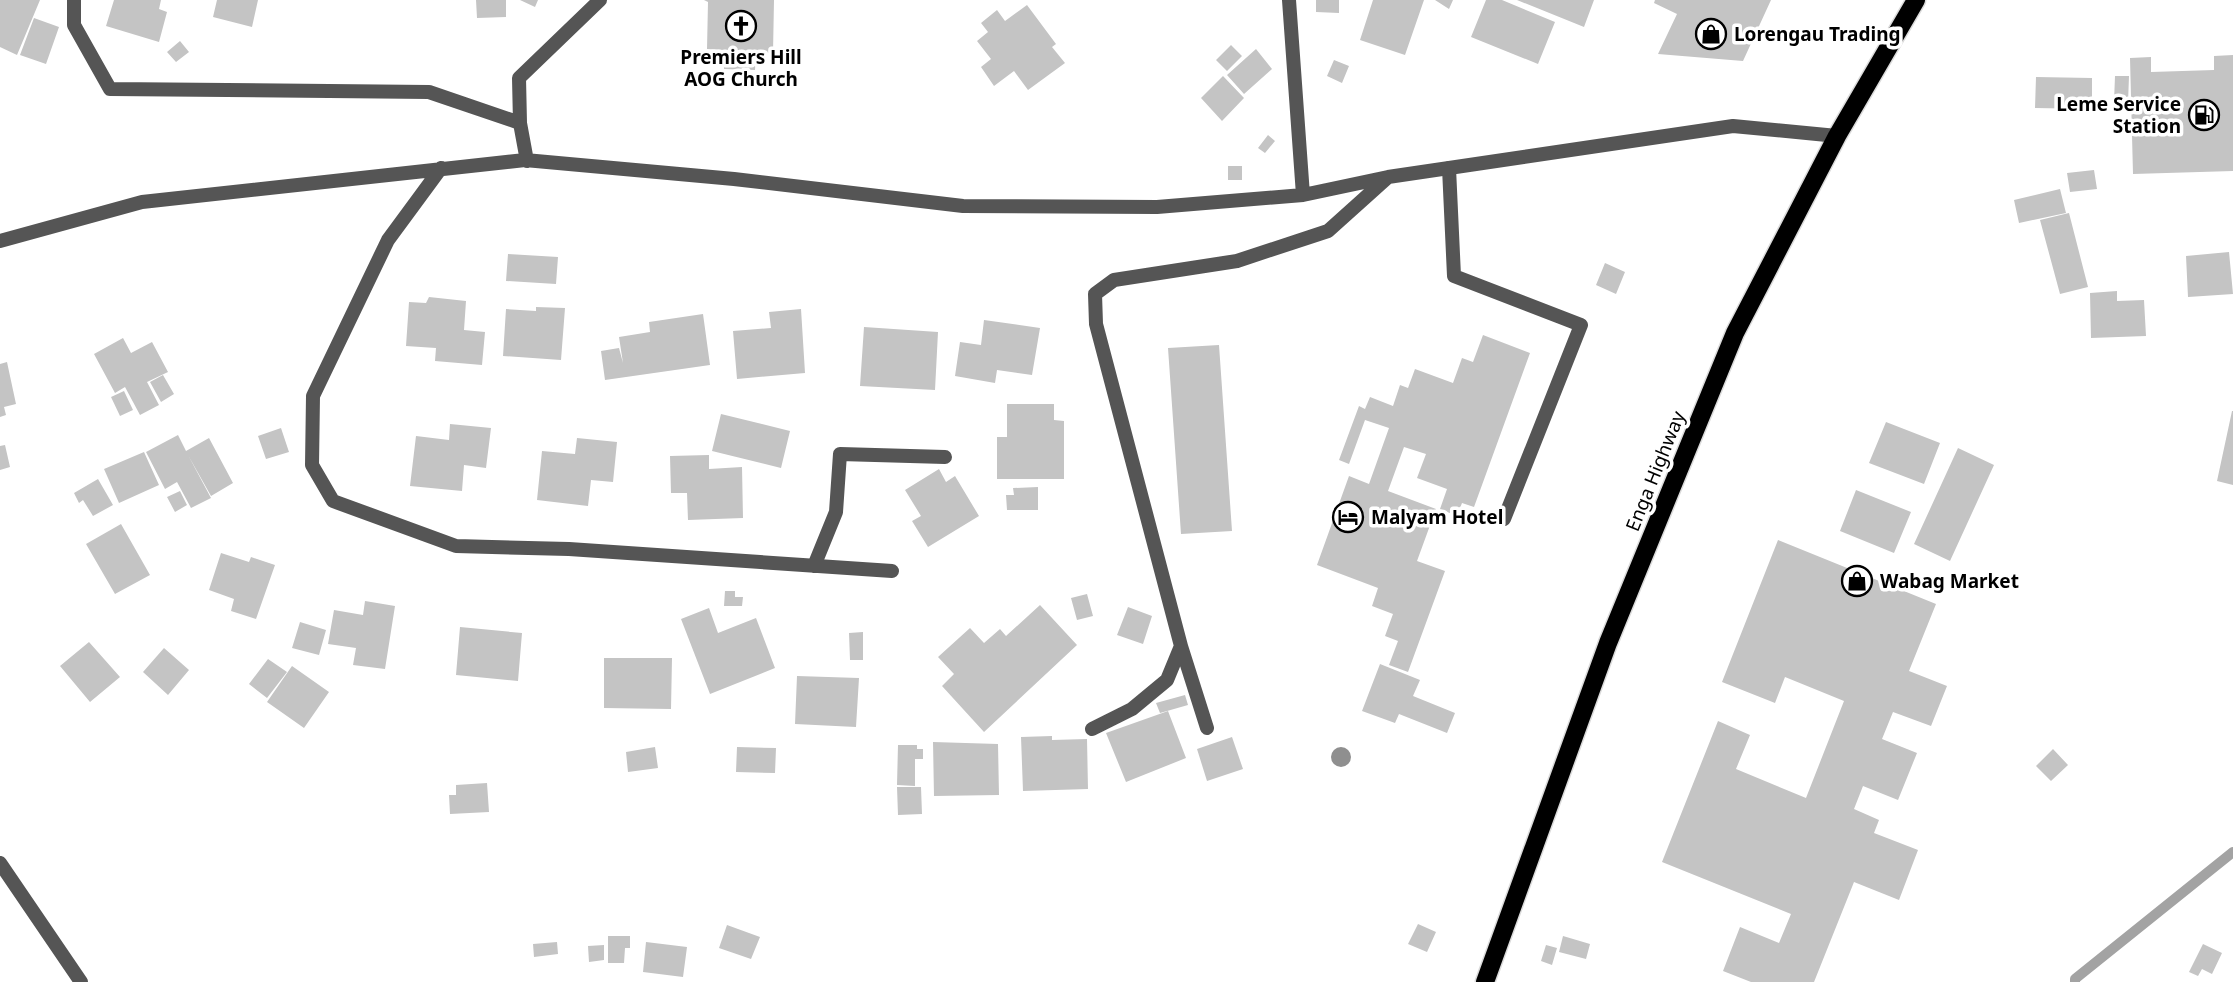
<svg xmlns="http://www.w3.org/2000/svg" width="2233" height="982" font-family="'Noto Sans',sans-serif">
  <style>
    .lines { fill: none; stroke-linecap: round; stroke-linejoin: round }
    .stream { stroke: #a3a3a3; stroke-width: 10 }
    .building { fill: #c4c4c4 }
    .primary-casing { stroke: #dbdbdb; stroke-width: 21 }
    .lane { stroke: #555; stroke-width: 14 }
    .street { stroke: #555; stroke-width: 14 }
    .primary { stroke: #000; stroke-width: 18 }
    .tree { fill: #8f8f8f }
    .labels { text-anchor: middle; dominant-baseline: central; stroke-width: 7; stroke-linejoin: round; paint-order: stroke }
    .poi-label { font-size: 19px; font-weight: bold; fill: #000; stroke: #fff; text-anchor: start }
    .street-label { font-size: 19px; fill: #000; stroke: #fff }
  </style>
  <rect width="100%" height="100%" fill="#fff"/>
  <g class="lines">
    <path class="stream" d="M2075 982V979L2233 852"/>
  </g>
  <path class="building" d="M0 0H40L17 55 0 47Z
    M114 0H161L159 9 167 12 159 42 106 26Z
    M217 0H258L252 27 213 17Z
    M476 0H506V17L477 18Z
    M520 0H538L535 7Z
    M704 0H774L773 53H756L755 70 724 69V50L707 49 708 2Z
    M1316 0H1339V13L1316 12Z
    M1373 0H1424L1405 55 1360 40Z
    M1435 0H1453L1449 9Z
    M1486 0H1502L1555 22 1538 64 1471 37Z
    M1517 0H1594L1584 27Z
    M1655 0H1771L1743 61 1658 54 1677 14 1654 3Z
    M1027 5 1056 44 1052 47 1065 63 1028 90 1014 71 994 86 981 67 991 59 977 41 988 32 981 23 997 10 1005 21Z
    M34 18 59 27 46 64 20 55Z
    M180 41 189 52 176 62 167 52Z
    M1231 45 1242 56 1227 71 1216 60Z
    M1256 49 1272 69 1244 94 1227 75Z
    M2233 55V171L2133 174 2130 58 2151 57V72L2214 70V56Z
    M1334 60 1349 66 1342 83 1327 76Z
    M1223 76 1244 98 1222 121 1201 98Z
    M2115 76H2129L2128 103 2114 102Z
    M2036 77 2092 78V109L2035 108Z
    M1268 135 1275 141 1265 153 1258 148Z
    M1228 166H1242V180H1228Z
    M2094 170 2097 189 2070 192 2067 173Z
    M2060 189 2066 213 2019 223 2014 200Z
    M2069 213 2088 287 2060 294 2040 220Z
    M2229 252 2233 294 2188 297 2186 256Z
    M508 254 558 257 556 284 506 281Z
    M1605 263 1625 272 1616 294 1596 285Z
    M2117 291V301L2144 300 2146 336 2091 338 2090 293Z
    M429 297 466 301 464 330 485 332 482 365 435 361 436 348 406 346 409 302 426 303Z
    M536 307 565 308 561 360 503 356 506 309 536 311Z
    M801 309 805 373 737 379 733 331 771 328 769 312Z
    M703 314 710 365 605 380 601 351 619 348 623 363 619 337 650 332 649 322Z
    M984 320 1040 328 1032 375 997 370 995 383 955 376 960 342 981 345Z
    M864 327 938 332 935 390 860 386Z
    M1483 335 1530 353 1474 507 1462 503 1457 516 1440 509 1447 489 1417 478 1426 454 1404 447 1388 491 1436 509 1417 561 1445 571 1408 672 1389 665 1398 641 1385 636 1393 614 1372 606 1378 588 1317 565 1349 476 1369 484 1389 428 1365 420 1349 464 1339 460 1359 406 1365 409 1370 397 1393 406 1400 385 1408 388 1415 369 1453 383 1462 358 1473 362Z
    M123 338 131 353 152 342 168 372 147 382 159 405 140 415 125 387 115 393 94 354Z
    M1219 345 1232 531 1181 534 1168 348Z
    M7 362 16 404 4 407 6 415 0 417V364Z
    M163 375 174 394 161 402 150 382Z
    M124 391 133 410 120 416 111 397Z
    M1007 404H1054V420L1064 421V479H997V437H1007Z
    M2232 411H2233V485L2217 481Z
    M721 414 790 431 781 468 712 451Z
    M1886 422 1940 443 1924 484 1869 463Z
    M450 424 491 428 486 468 464 465 462 491 410 486 416 436 449 440Z
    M281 428 289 452 266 459 258 436Z
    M178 435 186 451 209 438 233 483 211 496 188 455 211 498 191 508 177 482 165 489 146 452Z
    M577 438 617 442 613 482 591 480 588 506 537 500 542 451 575 454Z
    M5 445 10 467 0 470V446Z
    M1958 448 1994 465 1950 561 1914 544Z
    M144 452 159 485 119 503 104 469Z
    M709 455V469L742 467 743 518 688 520 687 493H671L670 456Z
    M939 469 946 482 955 476 979 516 928 547 912 521 921 516 905 490Z
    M98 479 113 505 93 516 83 500 79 503 74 493Z
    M1038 487V510H1007L1006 495H1014L1013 488Z
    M1856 490 1911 512 1894 553 1840 531Z
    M180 491 187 505 175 512 167 497Z
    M121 524 150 575 115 594 86 544Z
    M1778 540 1936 604 1909 671 1947 686 1931 726 1893 712 1882 739 1917 753 1898 800 1863 786 1854 809 1879 820 1874 833 1918 850 1899 900 1854 882 1814 982H1751L1723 971 1740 927 1779 943 1791 914 1662 862 1718 721 1750 735 1736 769 1806 798 1844 701 1785 677 1775 703 1722 682Z
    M221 553 249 562 251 557 275 565 256 619 231 611 234 599 209 590Z
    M725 591H735V597H743L742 606H724Z
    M1087 594 1093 616 1077 620 1071 598Z
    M365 601 395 606 385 669 353 665 356 648 328 644 334 610 363 615Z
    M1040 605 1077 645 984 732 942 686 954 674 938 657 970 628 984 643 1000 629 1006 636Z
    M1128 607 1152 616 1143 644 1117 635Z
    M709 608 718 633 756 618 775 668 710 694 681 619Z
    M300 622 326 630 319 655 292 648Z
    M460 627 522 633 518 681 456 675Z
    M863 632V660H850L849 633Z
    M89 642 120 677 90 702 60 666Z
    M164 648 189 670 168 695 143 672Z
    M604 658H672L671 709 604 708Z
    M268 659 287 672 267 698 249 684Z
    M1380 664 1420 680 1413 696 1455 713 1447 733 1399 714 1395 723 1362 711Z
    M292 666 329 692 304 728 267 702Z
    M797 676 859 678 856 727 795 724Z
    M1185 695 1188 705 1160 713 1156 703Z
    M1168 711 1186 758 1126 782 1106 733Z
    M1052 736V740L1087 739 1088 789 1023 791 1021 737Z
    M1232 737 1243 769 1207 781 1197 749Z
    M933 742 998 744 999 795 934 796Z
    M898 745H917V749H923V759H915V786L897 785Z
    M655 747 658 768 628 772 626 752Z
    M737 747 776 748 775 773 736 772Z
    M2053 749 2068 765 2051 781 2036 766Z
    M487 783 489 812 450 814 449 795H456V785Z
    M897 787H921L922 814 898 815Z
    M1418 924 1436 932 1427 952 1408 944Z
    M727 925 760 937 751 959 719 948Z
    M608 936H630V948H625L624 963H608Z
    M1563 936 1590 944 1586 959 1559 952Z
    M557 942 558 954 534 957 533 944Z
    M646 942 687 947 683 977 643 972Z
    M2203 944 2222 953 2212 974 2202 969 2198 976 2189 972Z
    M604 945V960L589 962 588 946Z
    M1546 945 1557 948 1552 965 1541 961Z"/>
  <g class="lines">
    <g class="primary-casing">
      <path id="primary" d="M1485 982 1608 643 1735 333 1837 136 1916 0"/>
    </g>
    <path class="lane" d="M1449 168 1454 276 1581 325 1504 519"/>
    <path class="street" d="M74 0V25L110 89 429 92 520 123
      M1289 0 1303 195
      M527 161 520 123 519 78 600 0
      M441 168 388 240 313 396 312 465 333 501 456 546 569 549 892 571
      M0 241 142 202 525 160 734 179 963 206 1157 207 1303 195 1388 177 1733 126 1837 136
      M814 566 836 512 840 454 945 457
      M1207 728 1181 646 1096 324 1095 294 1114 280 1237 261 1328 231 1387 178
      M1092 729 1132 709 1167 680 1181 646
      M0 863 81 982"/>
    <use href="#primary" class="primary"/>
  </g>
  <circle class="tree" cx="1341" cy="757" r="10"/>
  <defs>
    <g id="church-ring" transform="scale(1.575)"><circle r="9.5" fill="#fff" stroke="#000" stroke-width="1.5"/><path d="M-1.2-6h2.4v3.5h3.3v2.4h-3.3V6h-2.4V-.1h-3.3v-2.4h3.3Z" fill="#000"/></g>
    <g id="shop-ring" transform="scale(1.575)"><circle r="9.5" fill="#fff" stroke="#000" stroke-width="1.5"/><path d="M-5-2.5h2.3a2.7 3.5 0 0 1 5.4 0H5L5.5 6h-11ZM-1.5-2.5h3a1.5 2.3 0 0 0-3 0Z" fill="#000"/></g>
    <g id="fuel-ring" transform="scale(1.575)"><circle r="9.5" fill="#fff" stroke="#000" stroke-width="1.5"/><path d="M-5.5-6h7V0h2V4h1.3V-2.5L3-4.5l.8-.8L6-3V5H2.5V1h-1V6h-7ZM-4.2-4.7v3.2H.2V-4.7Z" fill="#000"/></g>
    <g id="hotel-ring" transform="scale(1.575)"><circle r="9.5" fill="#fff" stroke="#000" stroke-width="1.5"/><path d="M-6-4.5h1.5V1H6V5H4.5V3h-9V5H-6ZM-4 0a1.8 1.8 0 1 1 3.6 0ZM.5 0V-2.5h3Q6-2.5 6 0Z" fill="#000"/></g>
  </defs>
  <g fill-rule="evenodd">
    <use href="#church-ring" x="741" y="26"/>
    <use href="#shop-ring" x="1711" y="34"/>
    <use href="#fuel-ring" x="2204" y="115"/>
    <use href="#hotel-ring" x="1348" y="517"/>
    <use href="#shop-ring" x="1857" y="581"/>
  </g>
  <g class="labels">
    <g class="poi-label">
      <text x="1734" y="34">Lorengau Trading</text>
      <text x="741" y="57" text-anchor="middle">Premiers Hill<tspan x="741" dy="22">AOG Church</tspan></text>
      <text x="2181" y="104" text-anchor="end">Leme Service<tspan x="2181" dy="22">Station</tspan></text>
      <text x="1371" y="517">Malyam Hotel</text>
      <text x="1880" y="581">Wabag Market</text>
    </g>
    <g class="street-label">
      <text transform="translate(1655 471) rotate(-68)">Enga Highway</text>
    </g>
  </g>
</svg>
